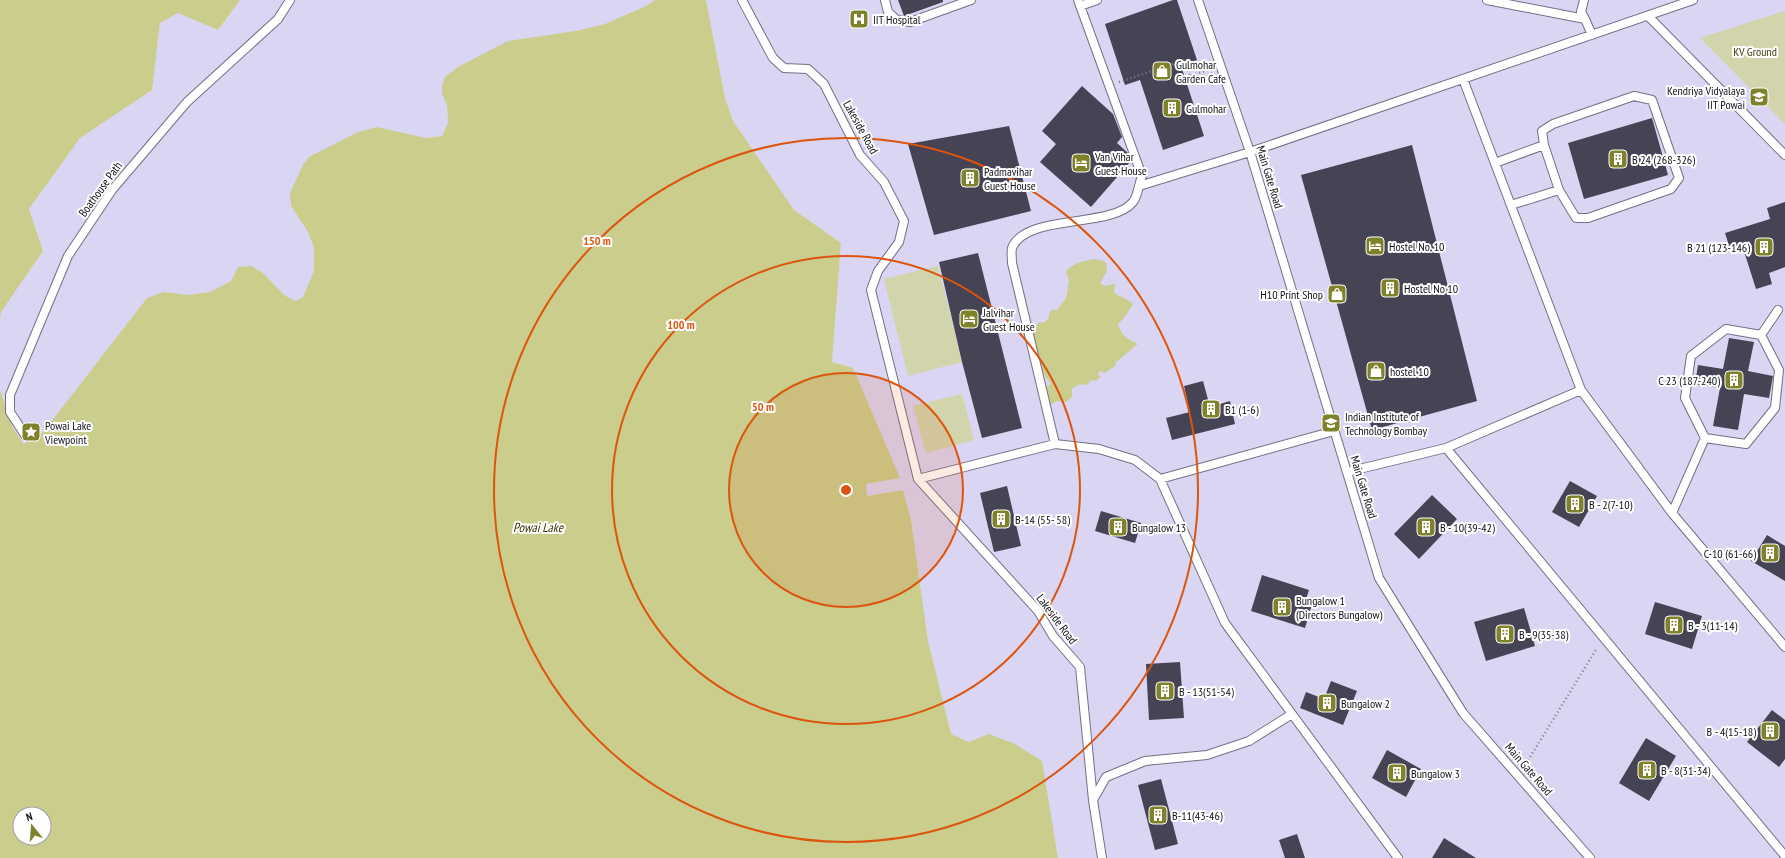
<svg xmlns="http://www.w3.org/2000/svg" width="1785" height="858" font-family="'PT Sans Narrow',sans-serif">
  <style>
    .built { fill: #d9d5f2 }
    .green { fill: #d2d4ac }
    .water { fill: #cacd8c; fill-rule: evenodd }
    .building { fill: #464355 }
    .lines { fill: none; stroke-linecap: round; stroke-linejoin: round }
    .service-casing { stroke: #737083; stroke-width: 10 }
    .path { stroke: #807d8d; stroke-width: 2.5; stroke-dasharray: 1 3; stroke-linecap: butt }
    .service { stroke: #fff; stroke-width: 8 }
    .ring { fill: none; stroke: #dd550d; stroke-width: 2 }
    .labels { text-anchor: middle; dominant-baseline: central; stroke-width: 4; stroke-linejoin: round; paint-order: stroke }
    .poi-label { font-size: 12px; fill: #121018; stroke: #fff; text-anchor: start }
    .park-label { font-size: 12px; fill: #3d3d0a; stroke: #fff }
    .street-label { font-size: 12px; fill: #121018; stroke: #fff }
    .water-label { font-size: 13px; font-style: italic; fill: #373804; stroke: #fff }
    .centre { fill: #dd550d; stroke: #fff; stroke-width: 2 }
    .ring-label { font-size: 12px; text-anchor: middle; font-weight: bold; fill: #dd550d; stroke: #fff; stroke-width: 4; stroke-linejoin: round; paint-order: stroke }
  </style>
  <rect width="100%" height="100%" fill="#e5e1f8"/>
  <path class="built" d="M240 0H655L646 6 605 24 576 31 443 93 447 106 448 123 442 136 426 138 377 127 291 207 308 232 314 248V271L303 297 295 301 284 295 263 273 238 267 231 281 210 292 188 295 164 292 147 298 44 431 24 444 13 428 0 390V322L1 312 43 251 29 209 80 138 152 90 160 23 178 13 218 30Z
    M706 0H1785V858H1058L1050 816 969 742 951 734 928 641 911 520 903 490 867 496 865 484 899 478 832 363 841 243 794 210 733 121 725 98Z"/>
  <path class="green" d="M1785 11V124L1700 38Z
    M938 266 962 362 908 376 884 279Z
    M962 394 974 440 926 453 913 406Z"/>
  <path class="water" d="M0 0H240L218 30 178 13 160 23 152 90 80 138 29 209 43 251 1 312 0 322Z
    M655 0H706L725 98 733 121 794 210 841 243 832 362 853 368 900 478 866 484 867 496 903 490 911 520 928 641 951 734 969 742 989 734 1015 744 1042 761 1058 858H0V390L13 428 24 444 44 431 147 298 164 292 188 295 210 292 231 281 238 267 251 266 263 273 284 295 295 301 303 297 314 271V248L308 232 291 206 290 193 303 165 309 157 358 132 377 127 426 138 442 136 448 123 447 106 442 93V86L445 77 458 67 508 41 576 31 605 24 646 6ZM20 814H44V838H20Z
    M1095 259 1103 261 1106 263 1107 271 1100 283 1105 286 1115 284 1114 292C1120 298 1127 298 1133 304L1124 318 1118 324C1121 336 1128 339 1138 344L1116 362 1115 366 1105 373 1100 371 1098 374 1101 377 1095 381 1091 380 1087 385C1081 383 1076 385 1072 389V397L1066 402 1057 401 1048 406 1043 389 1051 384 1045 376 1038 359 1032 336 1038 323 1045 322 1049 318V313L1052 310H1057L1066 298 1068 288 1069 280 1066 272C1073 263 1083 261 1095 259Z"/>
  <path class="building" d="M898 0H943V2L904 16Z
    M1173 0H1177L1197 60 1181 66 1204 136 1163 150 1140 80 1125 85 1105 24Z
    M1082 86 1113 114 1122 137 1117 143 1128 153 1131 161 1091 207 1040 162 1056 144 1042 131Z
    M1652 118 1668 175 1584 199 1568 143Z
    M1009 126 1031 211 934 235 908 144Z
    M1412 145 1477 401 1372 430 1301 175Z
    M1785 202V267L1769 273 1772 284 1756 289 1742 245 1730 249 1725 233 1770 219 1767 208Z
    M978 253 1022 428 982 438 962 362 939 262Z
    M1729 338 1754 342 1748 371 1773 376 1769 398 1744 394 1738 430 1713 426 1720 388 1695 384 1698 365 1723 369Z
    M1203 381 1210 407 1230 401 1235 424 1172 440 1166 418 1190 412 1184 386Z
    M1570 481 1597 496 1579 527 1552 512Z
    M1007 486 1021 546 994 552 980 493Z
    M1432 495 1457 519 1419 559 1394 534Z
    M1101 511 1141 523 1135 543 1095 531Z
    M1767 535 1785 546V581L1751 561Z
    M1262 575 1309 590 1305 602 1312 604 1305 628 1251 611Z
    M1655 602 1702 616 1692 649 1645 634Z
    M1524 608 1535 646 1486 661 1474 622Z
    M1180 662 1184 718 1149 720 1146 664Z
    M1331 681 1357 691 1343 725 1300 708 1306 692 1324 699Z
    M1772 710 1785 720V759L1779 767 1747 742Z
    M1646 738 1676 756 1649 801 1619 783Z
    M1387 750 1421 769 1406 797 1372 778Z
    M1161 779 1178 844 1155 850 1138 785Z
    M1297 834 1305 858H1285L1279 840Z
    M1444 838 1476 858H1432Z"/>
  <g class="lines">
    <g class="service-casing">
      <path id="service" d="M742 0 773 58 784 68 808 69 824 84 860 155 884 182 904 221 899 242 878 271 871 290 918 479 1038 611 1053 636 1080 667 1093 800 1102 858
        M885 0 888 12 897 20 910 22 971 0
        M1198 0 1250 152 1379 578 1463 713 1590 858
        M1487 0 1585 19 1592 35
        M1584 0 1581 12 1585 19
        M1080 6 1097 0
        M1648 16 1785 155
        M1463 79 1581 390 1672 513 1785 647
        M1634 96 1652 100 1679 178 1671 189 1588 218H1576L1559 190 1544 145 1542 131 1553 124Z
        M1495 163 1544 145
        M1139 186 1250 152 1693 0
        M1511 205 1559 190
        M1726 329 1761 335 1779 370 1775 408 1746 444 1705 438 1685 398 1691 356Z
        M1761 335 1778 310
        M25 435 10 412V395L68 256 112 190 187 102 278 19 290 0
        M1055 444 1012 263C1012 259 1011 252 1012 248 1026 213 1111 229 1133 202 1138 196 1139 183 1142 176L1078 0
        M1446 448 1785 856
        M1347 472 1446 448 1581 390
        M918 479 1055 444 1099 449 1135 460 1160 479 1334 431
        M1160 479 1225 623 1398 858
        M1672 513 1705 438
        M1093 800 1106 777 1145 761 1207 755 1249 741 1292 714"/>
    </g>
    <path class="path" d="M1119 82 1185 60 1190 76 1210 69
      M1524 767 1597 648"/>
    <use href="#service" class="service"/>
  </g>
  <circle cx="846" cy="490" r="117" fill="#dd550d" fill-opacity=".12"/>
  <g class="ring">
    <circle cx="846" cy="490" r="117"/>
    <circle cx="846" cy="490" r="234"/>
    <circle cx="846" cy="490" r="352"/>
  </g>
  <defs>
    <g id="hospital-square" transform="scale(1)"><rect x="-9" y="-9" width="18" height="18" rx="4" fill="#80812b" stroke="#fff"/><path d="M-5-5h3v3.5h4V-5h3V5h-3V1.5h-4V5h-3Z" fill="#fff"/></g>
    <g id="shop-square" transform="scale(1)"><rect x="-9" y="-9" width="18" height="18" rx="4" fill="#80812b" stroke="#fff"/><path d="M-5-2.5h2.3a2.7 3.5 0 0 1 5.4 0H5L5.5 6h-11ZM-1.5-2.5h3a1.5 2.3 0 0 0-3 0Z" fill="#fff"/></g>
    <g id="school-square" transform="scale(1)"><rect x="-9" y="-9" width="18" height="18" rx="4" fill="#80812b" stroke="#fff"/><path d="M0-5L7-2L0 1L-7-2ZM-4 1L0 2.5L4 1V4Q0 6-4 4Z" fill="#fff"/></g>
    <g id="building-square" transform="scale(1)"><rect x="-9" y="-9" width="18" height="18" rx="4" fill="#80812b" stroke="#fff"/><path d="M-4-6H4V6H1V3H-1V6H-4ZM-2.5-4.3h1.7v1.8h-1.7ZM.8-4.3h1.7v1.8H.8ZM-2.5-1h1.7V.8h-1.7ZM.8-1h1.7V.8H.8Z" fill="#fff"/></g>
    <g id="hotel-square" transform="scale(1)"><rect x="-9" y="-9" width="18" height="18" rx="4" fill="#80812b" stroke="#fff"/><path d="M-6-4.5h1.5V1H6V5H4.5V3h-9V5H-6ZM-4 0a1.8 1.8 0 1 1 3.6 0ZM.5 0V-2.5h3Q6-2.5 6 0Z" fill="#fff"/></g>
    <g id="university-square" transform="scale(1)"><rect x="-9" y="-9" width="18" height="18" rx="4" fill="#80812b" stroke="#fff"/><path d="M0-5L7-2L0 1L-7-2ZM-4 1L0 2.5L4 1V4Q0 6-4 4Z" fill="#fff"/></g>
    <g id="sight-square" transform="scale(1)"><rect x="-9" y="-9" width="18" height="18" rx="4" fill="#80812b" stroke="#fff"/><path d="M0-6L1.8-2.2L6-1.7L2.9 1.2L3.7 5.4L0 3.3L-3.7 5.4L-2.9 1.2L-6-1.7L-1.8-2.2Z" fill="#fff"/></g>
  </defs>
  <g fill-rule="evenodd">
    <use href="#hospital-square" x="859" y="19"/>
    <use href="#shop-square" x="1162" y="71"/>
    <use href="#school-square" x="1759" y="97"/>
    <use href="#building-square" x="1172" y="108"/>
    <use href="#building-square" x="1618" y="159"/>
    <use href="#hotel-square" x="1081" y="163"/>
    <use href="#building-square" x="970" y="178"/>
    <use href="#hotel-square" x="1375" y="246"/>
    <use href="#building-square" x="1764" y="247"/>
    <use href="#building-square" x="1390" y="288"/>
    <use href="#shop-square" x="1337" y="294"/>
    <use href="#hotel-square" x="969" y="319"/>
    <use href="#shop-square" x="1376" y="371"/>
    <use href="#building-square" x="1734" y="380"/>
    <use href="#building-square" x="1211" y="409"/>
    <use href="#university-square" x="1331" y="423"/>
    <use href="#sight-square" x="31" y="432"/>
    <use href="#building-square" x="1575" y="504"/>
    <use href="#building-square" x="1001" y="519"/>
    <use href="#building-square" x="1118" y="527"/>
    <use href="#building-square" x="1426" y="527"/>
    <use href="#building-square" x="1770" y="553"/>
    <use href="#building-square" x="1282" y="607"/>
    <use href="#building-square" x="1674" y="625"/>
    <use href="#building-square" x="1505" y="634"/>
    <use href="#building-square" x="1165" y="691"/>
    <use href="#building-square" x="1327" y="703"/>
    <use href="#building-square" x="1770" y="731"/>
    <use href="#building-square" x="1647" y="770"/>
    <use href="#building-square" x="1397" y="773"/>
    <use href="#building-square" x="1158" y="815"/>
  </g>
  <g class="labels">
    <g class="poi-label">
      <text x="873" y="19">IIT Hospital</text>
      <text x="1176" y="64">Gulmohar<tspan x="1176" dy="14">Garden Cafe</tspan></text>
      <text x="1745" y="90" text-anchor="end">Kendriya Vidyalaya<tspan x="1745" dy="14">IIT Powai</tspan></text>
      <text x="1186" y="108">Gulmohar</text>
      <text x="1095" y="156">Van Vihar<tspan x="1095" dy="14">Guest House</tspan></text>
      <text x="1632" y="159">B 24 (268-326)</text>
      <text x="984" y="171">Padmavihar<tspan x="984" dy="14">Guest House</tspan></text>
      <text x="1389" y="246">Hostel No. 10</text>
      <text x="1750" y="247" text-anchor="end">B 21 (123-146)</text>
      <text x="1404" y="288">Hostel No 10</text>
      <text x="1323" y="294" text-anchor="end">H10 Print Shop</text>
      <text x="983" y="312">Jalvihar<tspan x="983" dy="14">Guest House</tspan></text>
      <text x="1390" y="371">hostel 10</text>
      <text x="1720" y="380" text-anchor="end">C 23 (187-240)</text>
      <text x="1225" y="409">B1 (1-6)</text>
      <text x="1345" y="416">Indian Institute of<tspan x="1345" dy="14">Technology Bombay</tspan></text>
      <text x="45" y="425">Powai Lake<tspan x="45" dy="14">Viewpoint</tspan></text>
      <text x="1589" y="504">B - 2(7-10)</text>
      <text x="1015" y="519">B-14 (55- 58)</text>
      <text x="1132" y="527">Bungalow 13</text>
      <text x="1440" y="527">B - 10(39-42)</text>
      <text x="1756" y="553" text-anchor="end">C-10 (61-66)</text>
      <text x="1296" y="600">Bungalow 1<tspan x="1296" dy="14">(Directors Bungalow)</tspan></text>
      <text x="1688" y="625">B - 3(11-14)</text>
      <text x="1519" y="634">B - 9(35-38)</text>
      <text x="1179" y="691">B - 13(51-54)</text>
      <text x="1341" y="703">Bungalow 2</text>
      <text x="1756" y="731" text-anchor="end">B - 4(15-18)</text>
      <text x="1661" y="770">B - 8(31-34)</text>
      <text x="1411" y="773">Bungalow 3</text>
      <text x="1172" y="815">B-11(43-46)</text>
    </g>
    <g class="park-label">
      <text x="1755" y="51">KV Ground</text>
    </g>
    <g class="street-label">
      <text transform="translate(861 127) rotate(61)">Lakeside Road</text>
      <text transform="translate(1270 177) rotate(73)">Main Gate Road</text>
      <text transform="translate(100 189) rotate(-54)">Boathouse Path</text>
      <text transform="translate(1364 487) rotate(73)">Main Gate Road</text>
      <text transform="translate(1057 619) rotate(53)">Lakeside Road</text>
      <text transform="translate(1529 769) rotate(49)">Main Gate Road</text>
    </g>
    <g class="water-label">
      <text x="538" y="527">Powai Lake</text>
    </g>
  </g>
  <circle cx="846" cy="490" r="6" class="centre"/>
  <g class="ring-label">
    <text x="597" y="245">150 m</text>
    <text x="681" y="329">100 m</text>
    <text x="763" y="411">50 m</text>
  </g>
  <g transform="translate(32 826) rotate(343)"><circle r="19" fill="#ffffff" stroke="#a09fa3"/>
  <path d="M0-3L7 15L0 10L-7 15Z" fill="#80812b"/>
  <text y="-6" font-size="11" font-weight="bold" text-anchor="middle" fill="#121018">N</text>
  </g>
</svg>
